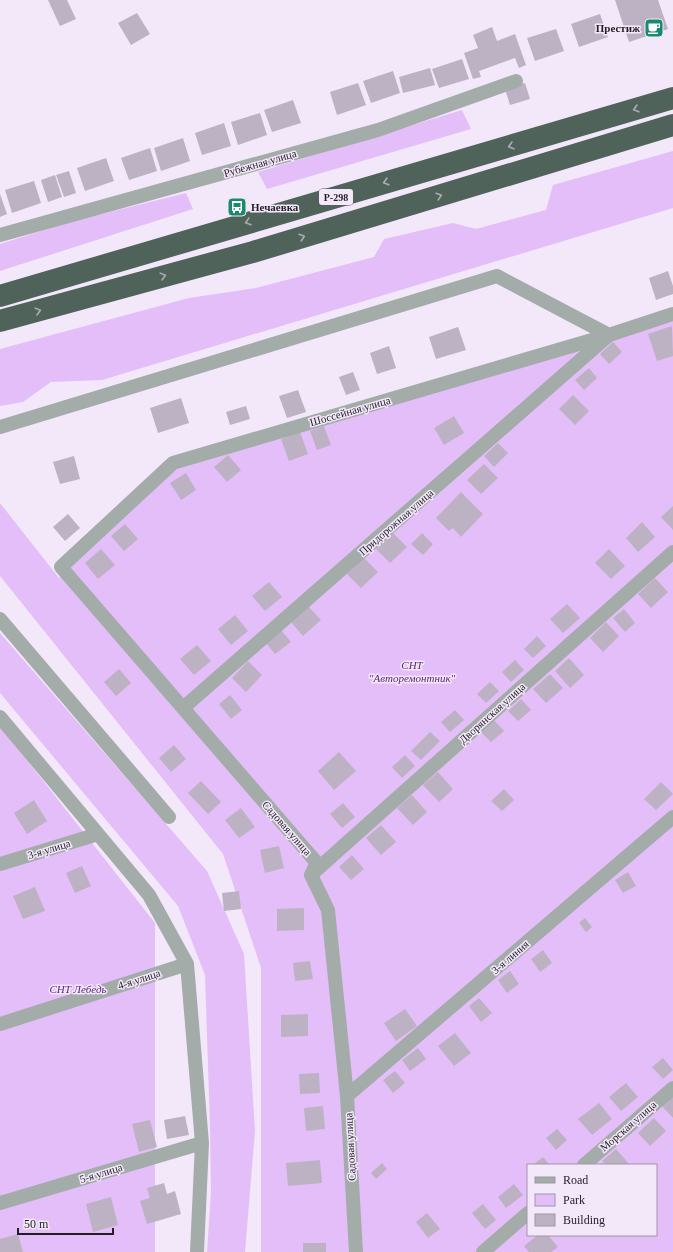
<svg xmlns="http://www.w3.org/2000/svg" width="673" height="1252" font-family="'Times New Roman',serif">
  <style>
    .green { fill: #e4bef9; fill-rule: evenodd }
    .building { fill: #bdb2c3 }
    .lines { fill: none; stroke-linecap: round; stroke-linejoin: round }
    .street { stroke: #a3aca8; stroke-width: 14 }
    .highway { stroke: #50635b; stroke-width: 22 }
    .oneway { stroke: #aaacb2 }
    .labels { text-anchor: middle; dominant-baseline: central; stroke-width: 3; stroke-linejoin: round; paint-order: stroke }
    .shield { fill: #f3e7fa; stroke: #615a65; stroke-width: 1 }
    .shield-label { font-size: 10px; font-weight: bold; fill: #221e25 }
    .poi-label { font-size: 11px; font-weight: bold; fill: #221e25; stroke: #f3e7fa; text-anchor: end }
    .street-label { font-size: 11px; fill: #221e25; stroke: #f3e7fa }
    .park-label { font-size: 11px; font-style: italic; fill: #5f2379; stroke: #f3e7fa }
  </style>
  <rect width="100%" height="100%" fill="#f3e7fa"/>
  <path class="green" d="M462 110 471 129 267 189 258 172Z
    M673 151V208L102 380 51 382 23 402 0 406V349L189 298 256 288 374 257 384 239 453 223 476 229 546 210 553 185Z
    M186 193 193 209 0 271V244L66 223Z
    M673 321V1252H261V968L223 854 0 576V503L59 578 175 470ZM528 1165H656V1235H528Z
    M0 633 207 871 244 954 255 1131 245 1252H207L211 1192 210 1126 205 975 178 906 0 693Z
    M0 726 155 923V1252H0Z"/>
  <path class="building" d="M48 0H67L76 19 60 26Z
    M615 0H658L668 29 629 42Z
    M137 13 150 34 131 45 118 23Z
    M600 14 608 37 579 47 571 24Z
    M492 27 497 41 515 34 526 65 519 68 515 58 479 71 481 77 473 79 464 53 478 48 473 35Z
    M556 29 564 51 535 61 527 38Z
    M462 59 469 79 439 88 432 69Z
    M430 68 435 85 403 93 399 77Z
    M393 71 400 93 371 103 363 81Z
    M358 83 366 105 337 115 330 92Z
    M525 83 530 99 510 105 505 89Z
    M293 100 301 123 272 132 264 110Z
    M260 113 267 135 238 145 231 122Z
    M224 123 231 146 202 155 195 133Z
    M183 138 190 161 161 171 154 148Z
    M150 148 157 171 129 180 121 158Z
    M106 158 114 181 85 191 77 168Z
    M69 171 76 193 64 197 56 175Z
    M55 175 62 197 48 202 41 180Z
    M34 181 41 203 12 213 5 190Z
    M0 194 7 214 0 217Z
    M668 271 673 286V294L656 300 649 278Z
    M672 326 673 356 657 361 648 334Z
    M458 327 466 350 436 359 429 337Z
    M613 342 622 352 609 364 600 354Z
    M389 346 396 368 377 374 370 353Z
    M589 368 597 378 584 390 575 380Z
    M353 372 360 390 346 395 339 377Z
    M298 390 306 412 287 418 279 396Z
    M573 395 589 411 575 425 559 409Z
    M181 398 189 423 158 433 150 408Z
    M246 406 250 419 230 425 226 412Z
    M454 416 464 433 444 445 434 428Z
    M324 426 331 445 317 450 310 431Z
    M300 432 308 454 289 461 281 439Z
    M498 443 508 453 494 467 484 456Z
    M228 455 241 470 227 482 214 467Z
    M74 456 80 479 60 484 53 462Z
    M484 464 498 478 481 494 467 480Z
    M186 473 196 490 181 500 170 483Z
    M461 492 483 514 461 537 453 528 449 531 436 518Z
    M673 506V530L661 517Z
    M68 514 80 528 65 541 53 527Z
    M642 522 655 537 638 552 626 538Z
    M125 524 138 539 124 551 111 536Z
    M393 533 407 547 390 563 376 549Z
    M422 533 433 544 423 555 411 544Z
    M101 549 115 565 98 579 85 563Z
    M609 549 625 566 611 579 595 563Z
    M364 558 378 572 361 588 347 574Z
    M655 578 668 592 651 608 638 594Z
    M269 582 282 597 265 611 252 596Z
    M567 604 580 618 563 633 550 619Z
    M308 606 321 620 303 636 290 621Z
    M624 609 635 623 625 632 613 618Z
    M235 615 248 631 231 645 218 629Z
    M606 622 619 636 603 652 590 638Z
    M281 630 291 642 275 654 266 643Z
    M537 636 546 646 533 658 524 649Z
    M197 645 211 661 194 675 180 659Z
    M569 658 584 675 570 688 555 671Z
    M515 660 524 670 511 682 502 672Z
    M248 661 262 675 246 692 232 678Z
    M119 669 131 683 116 696 104 682Z
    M550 674 563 688 546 703 533 689Z
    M490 682 499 691 486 703 477 694Z
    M230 695 242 710 231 719 219 704Z
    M521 699 531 710 518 721 508 711Z
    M455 710 464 720 450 732 441 722Z
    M494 720 504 731 491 742 481 732Z
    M430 732 440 741 421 760 411 751Z
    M174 745 186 759 171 772 159 758Z
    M339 752 356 771 334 790 318 771Z
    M405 755 415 766 402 778 392 767Z
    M438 772 453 789 439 802 423 785Z
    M201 781 221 802 208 814 188 793Z
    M661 782 673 794 656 810 644 799Z
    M504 789 514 800 502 811 491 801Z
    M412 795 427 812 413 825 397 808Z
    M34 800 47 821 27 834 14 813Z
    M343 803 355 817 342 828 330 814Z
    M241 808 255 827 239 838 225 820Z
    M381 825 396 842 381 855 366 838Z
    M279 846 284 868 265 873 260 850Z
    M352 855 364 869 351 880 339 867Z
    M82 866 91 886 75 893 66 873Z
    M628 872 636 886 623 893 615 880Z
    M35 887 45 911 23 919 13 896Z
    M239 891 241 909 224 911 222 893Z
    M304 908V930L277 931V909Z
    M585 918 592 927 586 932 579 923Z
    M543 950 552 963 540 972 531 959Z
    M310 961 313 979 295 981 293 963Z
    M510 971 519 984 507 993 498 980Z
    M479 998 492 1013 481 1022 469 1006Z
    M405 1009 417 1026 396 1041 384 1023Z
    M308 1014V1036L281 1037V1015Z
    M455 1033 471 1053 454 1066 438 1046Z
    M418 1048 426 1059 410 1071 402 1060Z
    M663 1058 673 1070 663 1079 652 1067Z
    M395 1071 405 1083 393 1093 383 1080Z
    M319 1073 320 1093 300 1094 299 1074Z
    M626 1083 638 1097 621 1111 609 1097Z
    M673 1096V1118L662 1106Z
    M599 1103 612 1119 592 1135 578 1119Z
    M323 1106 325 1129 306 1131 304 1108Z
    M185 1116 189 1135 167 1139 164 1120Z
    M654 1118 666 1131 650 1146 638 1133Z
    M150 1120 157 1147 139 1152 132 1124Z
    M557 1129 567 1140 556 1150 546 1138Z
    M616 1149 630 1165H606L602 1161Z
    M543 1157 550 1165H533Z
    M320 1160 322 1183 288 1186 286 1163Z
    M382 1163 387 1169 376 1179 371 1173Z
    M164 1183 167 1194 175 1191 181 1214 147 1224 140 1201 150 1198 147 1188Z
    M514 1184 523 1195 506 1208 498 1197Z
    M111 1197 118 1225 93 1232 86 1204Z
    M483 1204 496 1220 485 1229 472 1213Z
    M427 1213 440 1229 428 1238 416 1222Z
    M18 1234 23 1252H0V1239Z
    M538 1235H548L558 1247 551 1252H529L524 1246Z
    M303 1243H326V1252H303Z"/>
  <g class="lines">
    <path class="street" d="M0 235 378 130 516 81
      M0 427 497 276 609 335 183 708
      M0 619 169 817
      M0 717 149 895 187 964 202 1143 197 1252
      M0 864 98 834
      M313 873 673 552
      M0 1024 187 964
      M347 1096 673 817
      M584 1165 673 1088
      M0 1203 202 1143
      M356 1252 347 1096 328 910 311 875 317 863 61 567 173 463 609 335 673 314
      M483 1252 528 1213"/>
    <path class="highway" d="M0 296 673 98
      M0 321 253 252 673 125"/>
  </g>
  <defs><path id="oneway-chevron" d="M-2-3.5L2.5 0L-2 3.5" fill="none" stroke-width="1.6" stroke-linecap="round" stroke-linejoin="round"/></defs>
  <g class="oneway">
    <use href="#oneway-chevron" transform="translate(636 109) rotate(164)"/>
    <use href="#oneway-chevron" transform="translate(511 146) rotate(164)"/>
    <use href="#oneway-chevron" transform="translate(386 182) rotate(164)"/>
    <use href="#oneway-chevron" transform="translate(439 196) rotate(-17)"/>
    <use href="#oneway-chevron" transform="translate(248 222) rotate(164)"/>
    <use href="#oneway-chevron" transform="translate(302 237) rotate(-17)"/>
    <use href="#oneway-chevron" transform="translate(163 276) rotate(-15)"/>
    <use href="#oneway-chevron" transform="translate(38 311) rotate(-15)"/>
  </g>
  <defs>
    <g id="cafe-square" transform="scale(1)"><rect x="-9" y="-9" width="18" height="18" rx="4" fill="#198b6c" stroke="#f3e7fa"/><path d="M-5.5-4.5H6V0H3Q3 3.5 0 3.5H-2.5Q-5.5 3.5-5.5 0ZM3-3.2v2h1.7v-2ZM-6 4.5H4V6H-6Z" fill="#fff"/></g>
    <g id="bus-square" transform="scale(1)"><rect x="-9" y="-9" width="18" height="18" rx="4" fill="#198b6c" stroke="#f3e7fa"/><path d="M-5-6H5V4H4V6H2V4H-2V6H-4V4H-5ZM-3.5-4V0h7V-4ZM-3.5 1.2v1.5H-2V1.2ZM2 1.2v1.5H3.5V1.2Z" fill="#fff"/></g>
  </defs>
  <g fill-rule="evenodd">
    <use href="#cafe-square" x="654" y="28"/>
    <use href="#bus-square" x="237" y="207"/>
  </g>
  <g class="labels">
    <rect class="shield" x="319" y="189" width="34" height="16" rx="3"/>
    <g class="shield-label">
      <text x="336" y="197">Р-298</text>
    </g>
    <g class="poi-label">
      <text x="640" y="28">Престиж</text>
      <text x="251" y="207" text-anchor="start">Нечаевка</text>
    </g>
    <g class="street-label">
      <text transform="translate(260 163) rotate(-16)">Рубежная улица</text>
      <text transform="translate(350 411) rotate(-16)">Шоссейная улица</text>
      <text transform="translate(396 522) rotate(-41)">Придорожная улица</text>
      <text transform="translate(492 713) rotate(-42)">Дворянская улица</text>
      <text transform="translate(287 828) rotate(49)">Садовая улица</text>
      <text transform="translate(49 849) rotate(-17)">3-я улица</text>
      <text transform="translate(510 957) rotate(-41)">3-я линия</text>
      <text transform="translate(139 979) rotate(-18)">4-я улица</text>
      <text transform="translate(628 1126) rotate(-41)">Морская улица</text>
      <text transform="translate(350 1147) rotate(-93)">Садовая улица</text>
      <text transform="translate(101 1173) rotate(-17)">5-я улица</text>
    </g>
    <g class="park-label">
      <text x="412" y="665">СНТ<tspan x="412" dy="13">"Авторемонтник"</tspan></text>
      <text x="78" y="989">СНТ Лебедь</text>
    </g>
  </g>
  <rect x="527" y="1164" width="130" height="72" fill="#f3e7fa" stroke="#9f97a5"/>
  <rect x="535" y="1177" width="20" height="6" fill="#a3aca8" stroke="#9f97a5"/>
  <text x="563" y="1184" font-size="12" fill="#221e25">Road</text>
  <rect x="535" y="1194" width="20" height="12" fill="#e4bef9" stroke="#9f97a5"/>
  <text x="563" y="1204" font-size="12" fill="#221e25">Park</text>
  <rect x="535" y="1214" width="20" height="12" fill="#bdb2c3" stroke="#9f97a5"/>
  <text x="563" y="1224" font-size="12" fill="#221e25">Building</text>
  <path d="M18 1228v6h95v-6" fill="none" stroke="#221e25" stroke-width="2"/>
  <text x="24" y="1228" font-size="12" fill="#221e25" stroke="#f3e7fa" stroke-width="3" paint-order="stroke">50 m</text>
</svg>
